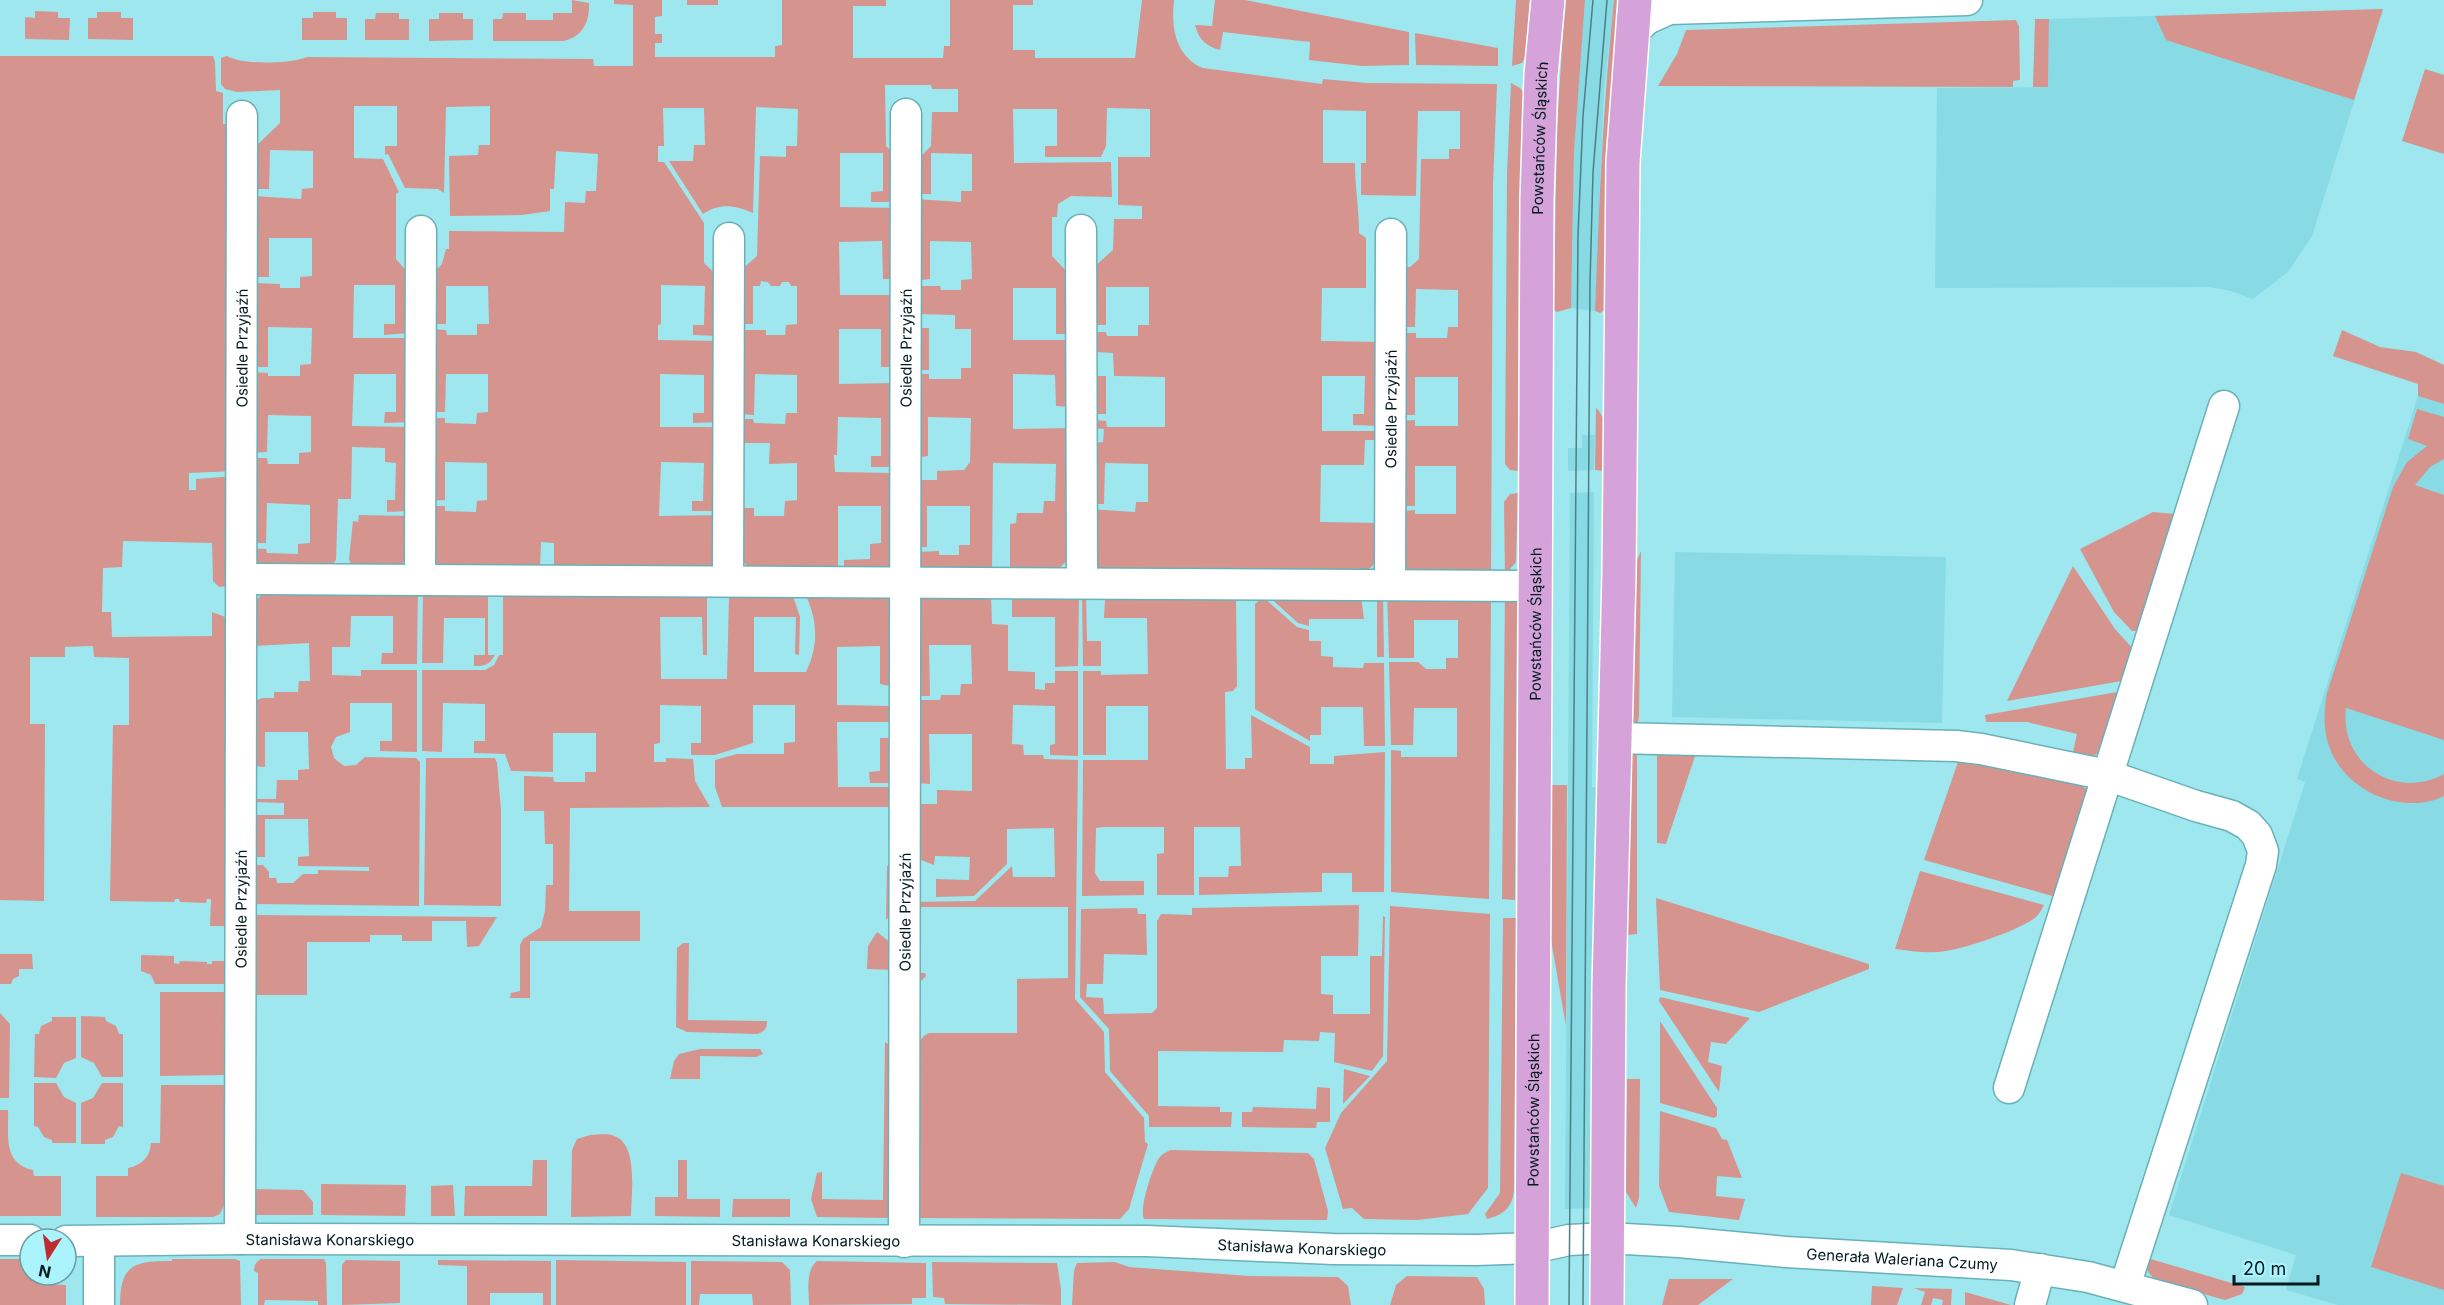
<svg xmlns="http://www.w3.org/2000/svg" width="2444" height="1305" font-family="Inter,sans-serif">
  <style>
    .built { fill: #88dbe5 }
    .green { fill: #d6948e }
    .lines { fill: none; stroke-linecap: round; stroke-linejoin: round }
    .minor-casing { stroke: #69b1b9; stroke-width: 33 }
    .major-casing { stroke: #fff; stroke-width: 36 }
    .minor { stroke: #fff; stroke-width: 30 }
    .major { stroke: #d5a2d9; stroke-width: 33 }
    .tram { stroke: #4e7f85; stroke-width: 1.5 }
    .labels { text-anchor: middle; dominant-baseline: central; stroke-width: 6; stroke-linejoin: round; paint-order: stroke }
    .street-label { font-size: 15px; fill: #001a1d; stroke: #abf4fd }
  </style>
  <rect width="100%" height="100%" fill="#9ee7ef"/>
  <path class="built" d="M1585 0H1614L1604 91 1595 311 1571 308 1574 153Z
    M2383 9 2312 236 2288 272 2253 299 2231 291 2209 287 1935 288 1937 88 2048 87 2049 19Z
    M2418 396 2444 404V1305H2338L2286 1290 2296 1255 2169 1215 2305 782 2297 779Z
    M1582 435H1595L1594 470 1568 471V448H1582Z
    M1594 492 1592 787H1601L1593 1208 1565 1209 1570 493Z
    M1675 552 1946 557 1942 723 1672 717Z"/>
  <path class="green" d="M572 0 589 3C590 22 582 38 563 41H493V19H502L503 13H526V20H553V13H572Z
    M614 0H662V16L655 17V34H662V43H655V57H775V46L782 45V0H886V6H853V58H943L944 46H950V0H1033V5H1013V50H1035V58H1135L1142 0H1174C1171 27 1175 56 1203 68L1322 84 1323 79 1367 83 1497 84 1493 183 1491 576 1412 573 1403 565 1401 511 1415 510V514H1456V466H1415V506H1398V421L1415 420V426H1458V377H1415V415H1398L1399 333H1416V338H1447L1448 327H1458V290L1416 289 1415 327H1399L1402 267H1410L1419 259 1421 159H1449V149H1460V111H1418L1416 196 1361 195V163H1366V111L1323 110V163H1355C1355 188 1359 209 1359 233L1366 238V288H1322L1321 341 1383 342 1382 426 1353 425V414H1364L1365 376H1322V431H1379L1378 440H1365L1364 465H1321L1320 522 1382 523C1380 547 1384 562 1361 574L1102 570 1097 567 1088 509 1135 512 1136 502H1148V464L1105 463 1104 504H1089L1094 443 1103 442 1104 429 1094 428V420L1106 421 1107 427H1165V377L1114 376 1113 353 1095 352V332H1106L1107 336H1138V325H1149V287H1106V325H1090L1094 267 1113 250 1114 219H1142V206L1118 205V157H1150V109L1107 108 1106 146 1101 157H1045V146H1057V109H1013L1014 163 1111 162 1112 197 1071 196 1058 204 1057 217H1052V256L1071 276 1072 334H1056V288H1013V340H1072V407L1056 406 1055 375 1013 374V429L1072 428 1069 559 1056 571 1014 574 1010 568V524L1016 523 1017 513H1043L1044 501H1055L1056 464 993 463 992 574 919 568 915 552 939 551V555H959V545H970V506H927V547H911L915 480H937V471L964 470 970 462 971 418 928 417V456L915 458 912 374H929V379H961V368H971V329H955V315L915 314 914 286H940L941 290H961V280L972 279 971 242 930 241V279L914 281 916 199 961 202V191H972V154L931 153V194H916V161L931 146 932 112H958V89H932L931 85H885L886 146 898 157 895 202H871V192L883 191V153H840V207L898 208V279H883L882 241 839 242 840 295H895L894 367H881V329H839V384L894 383V467H871V456H881V418L838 417 837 455H834L835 472 894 473 896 559 890 570 844 569V560L870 559V544L881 543V506H838V569L751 570 741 559 740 508H754V516H784L785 501 797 500V463L769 464 770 443H740V419H753L754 423 785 424 786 413H797V375L755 374 754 415 740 414 738 330H766V335H785L786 325 797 324V286H791L789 282H782L780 286H771L768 282 761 281 760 286H753V324H738L741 270 757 256 760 156 786 157V146H797L798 109 756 107 753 213C734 205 720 203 703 214L669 161H693L694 145H705L704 108H663L664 146H658V162H664L704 223V263L720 278 722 336 693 335V325H704L705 286 661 285V324L658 325V340L719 341 721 422 693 423V413H704V375L660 374V427H721V511H692V501H703L704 463 661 462 659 516 722 515 715 562 708 569 554 568V543L541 542 540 568 445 569 432 560 427 506H445V511L476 512 477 501 487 500V463L445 462V500L427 501 428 418H445V423L476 424 477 413 488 412V374H446L445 412H428V329L446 330 447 335H477V324H489L488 286H446V324H428L433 273 442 264 446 249H449V231L564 232 565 202 585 203 586 191H596L598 154 556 151 554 189H550V211L522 215 450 216 449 156 478 155 479 145H490V106L446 107 444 193 438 189 405 188 388 154 385 155V146H397V106H354V158L383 159 399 192 396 194V259L409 274V333L384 335V324H395V285H354L353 338H412V422L384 423 385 412H396V374H354L352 426 412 427 408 511 387 512V500H395L396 463 385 462V448L352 447 351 499H338L336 560 326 572 259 565 254 560 249 548 266 549 267 553 298 554V544L310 543V505L267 503 266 543H252L253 458H267L268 464H299V453L311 452V416L268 415 267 452 250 453 251 372 268 373V376H300V365L311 364 312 328 268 327V367H251L253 283 280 284V288H300V277L312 276V238H269V277H253L254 196 301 199 302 189 313 188V151L270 150 269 189H254L251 151 280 123V90L237 92 225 89 221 84V58L227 56C241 65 291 64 307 57L593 59 594 66H633V5L614 4Z
    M687 0H718V5H687Z
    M1215 0H1245L1409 32V65L1362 66 1309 60 1310 42 1223 32 1220 50C1206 46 1199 40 1195 25L1212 26Z
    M1516 0H1530L1525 58 1522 63 1512 66Z
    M1565 0H1585L1574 153 1571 308 1557 312 1553 310 1552 301 1554 294 1557 127Z
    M1614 0H1619L1605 310 1600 313 1595 311C1599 207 1603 104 1614 0Z
    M2383 9 2354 100 2166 40 2155 16Z
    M35 11 58 12V18H70L69 40 25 39V17L35 18Z
    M97 12H121V18H133V40L88 39V18H97Z
    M313 12H336V18H347V40H302V18H313Z
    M376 13H399V19H409V40H365V19H375Z
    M439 13H463V19H473V40L429 41V19H439Z
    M2035 19H2049L2048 87H2033Z
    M2016 20 2019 26 2020 80 2013 81V87L1658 86 1677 54 1686 30Z
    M1415 33 1498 48V66L1416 65Z
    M0 56H213L215 62 216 91 223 93V124H236V471L189 473V490H196V479L236 476 229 586 219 587 213 581 212 543 123 541 122 567 103 568 102 612H111L112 637 212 636V612L228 618 227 926H210L211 899H207L206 903 180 902 179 899H175L174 902 110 901 113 725H129V658L94 657 93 646 65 647V657H30V724H45L44 901 0 900Z
    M2425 69 2444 75V154L2402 141Z
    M1511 83 1520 88 1524 93 1519 213 1518 471 1510 470 1505 464 1507 174Z
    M913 328H929V370H912Z
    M2342 330 2380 347 2416 352 2444 365V404L2418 396V384L2333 356Z
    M1089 376H1106V414H1089Z
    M1596 408C1611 420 1604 454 1604 471L1595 470Z
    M2417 409 2444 417V459L2430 467 2415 485 2444 495V740L2346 708C2339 763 2395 801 2444 774V796C2401 817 2341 789 2328 743 2323 727 2324 709 2327 693L2393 487 2407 462 2427 446 2408 439Z
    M1518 493 1516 562 1505 575 1504 502 1510 494Z
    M2153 512 2175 514 2143 631H2132L2114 612 2080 549Z
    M359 515 412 516 408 556 398 569 351 565 349 559 353 521 358 522Z
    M1641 551 1639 715 1637 727 1631 723 1635 565Z
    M2073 566 2115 629 2135 651 2127 680 2007 701Z
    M418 587 417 664H381L382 653H393V616H351L350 647H332V675L361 676V670H417V752L380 751V741H392V703H350V732L336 737 331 747 334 758 344 766 356 765 365 757 416 758 420 762 419 906 250 904V865H263L269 872V878H276L277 883H293L303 874H318V870L369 871V867L298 866V857L309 856 308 819H265V857H250V815H284V803L251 802V799H276L277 780H298V770L309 769 308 732H265V767L251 766V703L262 698H274V692H298L299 681H310L309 643 252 646 254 604 264 591Z
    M423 587 488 588V655H495C489 665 485 666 474 666V655H485V618H444L443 663H422Z
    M503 588 703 594 707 597V655H703L702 617H660L661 679H727L729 597 733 589 792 593 800 617 799 655 795 654 796 617H754V672H806C818 647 818 623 807 598L813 597 817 594 891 593 894 687 880 684V646L837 647V705L891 706V722H837L838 787H895V807H722L715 787V760L737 754H784V743L795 742V705H753V743L715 755H691V743H701V706L660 705V743L654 744V762H666V758L693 759 695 781 710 807 570 808 569 911H640V941H530V998H510L511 993 520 991V945L523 939 541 927 545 911 546 885H553V844H545L544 811H524V776L553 777 554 782H585V772H596V733H553V772L511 771 505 754 474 753V741H485V704L443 703 442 752 422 751V670H485L494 665 499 655H503Z
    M1383 591 1384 657H1377V601Z
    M1387 591 1491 593 1489 899 1391 892V750L1401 751V757H1457V708H1414L1413 745H1391L1389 662H1418L1426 669H1446V658H1458V620H1414V658H1389Z
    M991 594 992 624 1008 625V671L1035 672V689L1045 690V683H1055V671H1078V756L1050 755V745L1055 744V706L1013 705 1012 744 1023 745 1024 755H1043L1044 759 1078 760 1075 999 1104 1032 1105 1072 1144 1118 1145 1142 1148 1144 1129 1209 1120 1219 915 1218 916 1045 924 1036 929 1033H1017V979L1068 978V907H922L914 913V973H925L926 976 921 981H914L911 902 975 901 1012 866 1013 877H1055L1054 828 1007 829V864L974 896 936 897V879L969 880 970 857 935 856 934 865 916 858 911 813 920 804H937V790L972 791V734H929L930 784 919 783V700H940L941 695H960L961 684H972L971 645H929L930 696H919L918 595Z
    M1009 594H1079L1078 666 1055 667V617H1012V598Z
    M1082 594 1086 595 1087 641H1101V666H1083Z
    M1266 594 1361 596 1364 619H1309V626L1298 623Z
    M1505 594 1516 599 1517 603 1515 900 1502 899Z
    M1109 595 1236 598 1237 686 1233 691 1225 692 1226 769H1245V758H1252L1251 715 1310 747V764H1334V756L1385 752 1384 892H1352V873H1322V892L1199 895V877H1228L1229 866H1241L1240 827H1194V895H1157V854L1164 853V827H1104L1096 828 1095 873 1100 881H1144V895L1082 896 1083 760H1148V706H1106V755H1083V671H1101V675L1148 674 1147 618H1104L1105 599Z
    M1263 597 1297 627 1309 630V641H1321V656L1333 657V667L1363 668 1364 663H1384L1385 746H1364L1363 707H1321V735H1310V741L1255 709V604Z
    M2123 691C2115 716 2111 751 2085 761L2072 756 2077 734 2027 722H1986L1985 715Z
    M880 738H891L895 783H870L869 772 880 771Z
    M1637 745V934L1627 935 1629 752Z
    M1711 745V756H1695L1666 844 1657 843V746Z
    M426 758H495L497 763 501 810V906L424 905Z
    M1959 759 2062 770 2086 789 2088 804 2056 897 1924 860Z
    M1552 785H1567L1566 1026 1551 940Z
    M887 866 897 867 894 911 886 920Z
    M1920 871 2044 905C2042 909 2039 914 2036 917 2020 930 1967 948 1946 951 1929 954 1912 951 1895 949Z
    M1656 898 1869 964V969L1759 1012 1660 990Z
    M1359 905 1358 956H1321V994L1333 995V1014H1370V956H1382L1383 916 1385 917 1383 1056 1372 1071 1334 1062 1335 1033 1320 1032 1319 1041 1284 1040 1283 1052 1158 1051V1106L1220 1107V1112H1232L1231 1127H1149V1116L1110 1071 1109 1029 1080 997 1081 909 1137 908 1138 914H1146L1147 955 1104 954 1103 984H1087L1086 997 1103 998 1104 1014 1152 1013 1157 1008V921L1161 914 1192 915V908Z
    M1390 906 1490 914 1488 1188 1468 1214 1417 1220 1364 1219 1352 1208 1343 1209 1325 1148 1341 1113 1387 1061Z
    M250 915 497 917 479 946 467 947 466 921H432V941H402V935H370V942H307V995H250Z
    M1503 918H1516L1514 1191C1512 1208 1503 1215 1487 1219L1485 1214 1500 1193Z
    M877 932 891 943 896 970 867 969 868 946Z
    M683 943H689L688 1020 767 1021C767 1029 765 1031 757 1034L687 1032 676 1027 677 948Z
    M0 954H32L33 969H19V976L13 979 11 984H0Z
    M141 955 174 956V963L179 964 180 961 207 962V964H212V961H227L226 984H155L151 975 141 971Z
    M160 992H227V1075L160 1076Z
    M1660 997 1750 1018 1726 1044 1711 1042 1708 1062 1722 1066 1719 1092 1659 1001Z
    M0 1013 10 1024 9 1098H0Z
    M81 1016 105 1017 106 1021 116 1026 119 1034H123V1077H102L94 1063 81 1057Z
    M52 1017H76V1058L64 1063 56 1078 34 1077 35 1034H39L41 1026 52 1021Z
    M1660 1021 1717 1108V1116L1714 1118 1660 1103Z
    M885 1042 893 1048 891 1218 817 1217 811 1199 817 1173 822 1172V1199L883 1200Z
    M700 1049H760L763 1054 756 1057 700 1056V1079H670L674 1061 679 1054Z
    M1344 1069 1370 1076 1343 1104Z
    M1627 1079H1640L1639 1198 1636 1208 1626 1192Z
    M34 1083H56L64 1097 76 1103V1143H52V1140L44 1137 38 1127 34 1126Z
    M102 1083H123V1127L119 1126 113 1137 105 1140V1144H81V1103L93 1098Z
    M161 1085H226L225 1203 220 1214 213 1217H96V1176H128V1168C142 1165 150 1157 151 1143H160Z
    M1317 1087 1330 1088V1122H1317L1316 1128 1242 1127V1112H1252L1253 1107 1316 1109Z
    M0 1110H8C9 1135 2 1163 33 1170L34 1176H61V1216H0Z
    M1660 1111 1716 1128 1722 1139 1727 1140 1742 1178 1717 1176 1716 1196 1745 1199 1739 1220 1669 1212 1659 1186Z
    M590 1135C598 1135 607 1133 614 1136 639 1144 631 1195 631 1216L571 1217 572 1150 577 1139Z
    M1171 1150 1308 1153 1314 1159 1328 1211 1327 1220 1144 1219C1139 1209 1152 1169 1159 1158 1162 1154 1166 1152 1171 1150Z
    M533 1160H547V1216H464L465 1186H532Z
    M678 1160H687V1199H720V1217L655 1216V1197H678Z
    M2401 1173 2444 1186V1290L2371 1267Z
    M321 1184 406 1185 405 1216 321 1215Z
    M453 1185 455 1216H431V1186Z
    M254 1189 303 1190 313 1202V1215H252Z
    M733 1199H790V1217H732Z
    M2144 1257 2245 1287 2242 1294 2225 1300 2157 1281C2148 1274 2145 1268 2144 1257Z
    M0 1259H30V1275H48V1284L66 1285V1305H0Z
    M172 1259H235L240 1261 241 1305H120C120 1264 135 1261 172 1261Z
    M261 1259H324L326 1263 327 1305H318V1301L265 1300 264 1305H258V1273L254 1271C254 1265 256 1262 261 1259Z
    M346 1260 400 1261V1303L342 1305V1265Z
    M438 1260 551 1261V1305H543V1293H490V1305H467V1266L438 1265Z
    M556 1260 686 1262V1305H556Z
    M691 1261 782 1262 790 1270 791 1305H753L752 1294H700L699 1305H691Z
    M817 1261 926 1263V1298H912V1304L809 1305C809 1291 805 1271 817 1261Z
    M932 1262 1057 1263 1061 1289V1305L945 1304 944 1298 933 1297Z
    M1115 1262 1129 1267 1249 1276 1338 1277 1348 1286 1351 1305H1072L1074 1270 1077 1263Z
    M1407 1276 1477 1277 1484 1289 1485 1305H1390L1396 1285Z
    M1669 1279H1733L1698 1305H1662Z
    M1872 1286 1903 1288 1897 1305H1871Z
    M1914 1288 1952 1289 1951 1305H1942L1943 1300 1933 1298 1931 1305H1921L1925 1292Z
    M1965 1292 2011 1305H1965Z"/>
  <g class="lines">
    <g class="minor-casing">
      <g id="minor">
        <path d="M1632 33 1647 19 1669 9 1967 0"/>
        <path d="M1081 230 1082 583"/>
        <path d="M243 579 1536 586"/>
        <path d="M420 580 421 231"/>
        <path d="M728 581 729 238"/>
        <path id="s1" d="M1390 585 1391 234"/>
        <path d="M1615 738 1956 746 1981 749 2107 775 2196 806 2232 816 2248 825 2257 835 2263 851 2261 865 2125 1286"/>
        <path d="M2009 1088 2224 406"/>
        <path id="s2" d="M240 1239 242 116"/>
        <path d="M0 1240H30"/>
        <path id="s3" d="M66 1241 240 1239 1147 1241 1333 1249 1476 1250 1533 1248 1569 1240 1608 1238 1679 1242 1786 1252 2011 1265 2088 1277 2192 1305"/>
        <path id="s4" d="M904 1242 906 114"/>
        <path d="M99 1305V1241"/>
        <path d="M2030 1305 2040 1269"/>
      </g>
    </g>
    <g class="major-casing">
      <g id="major">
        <path id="s5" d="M1532 1305 1537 200 1541 75 1548 0"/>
        <path d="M1607 1305 1609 987 1619 573 1623 162 1635 0"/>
      </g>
    </g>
    <use href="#minor" class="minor"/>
    <use href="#major" class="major"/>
    <path class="tram" d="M1569 1305 1578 235 1583 116 1593 0
      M1583 1305 1590 283 1593 172 1607 0"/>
  </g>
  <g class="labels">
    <g class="street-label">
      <text stroke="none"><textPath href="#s5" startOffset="1167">Powstańców Śląskich</textPath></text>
      <text stroke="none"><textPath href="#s2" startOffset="891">Osiedle Przyjaźń</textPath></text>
      <text stroke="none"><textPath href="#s4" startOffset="894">Osiedle Przyjaźń</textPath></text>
      <text stroke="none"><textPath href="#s1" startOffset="176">Osiedle Przyjaźń</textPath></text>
      <text stroke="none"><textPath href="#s5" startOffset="681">Powstańców Śląskich</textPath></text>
      <text stroke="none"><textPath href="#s2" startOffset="330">Osiedle Przyjaźń</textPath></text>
      <text stroke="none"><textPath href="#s4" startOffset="330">Osiedle Przyjaźń</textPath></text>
      <text stroke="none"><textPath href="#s5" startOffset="195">Powstańców Śląskich</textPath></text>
      <text stroke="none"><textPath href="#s3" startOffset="264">Stanisława Konarskiego</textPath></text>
      <text stroke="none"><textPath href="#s3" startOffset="750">Stanisława Konarskiego</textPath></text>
      <text stroke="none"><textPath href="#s3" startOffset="1236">Stanisława Konarskiego</textPath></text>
      <text stroke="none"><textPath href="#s3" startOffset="1838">Generała Waleriana Czumy</textPath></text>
    </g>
  </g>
  <g transform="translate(48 1257) rotate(192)"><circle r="28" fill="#abf4fd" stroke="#679da3" stroke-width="1.5"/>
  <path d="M0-4.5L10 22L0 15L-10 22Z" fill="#bd2d30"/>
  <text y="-9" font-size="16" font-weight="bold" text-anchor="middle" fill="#001a1d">N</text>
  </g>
  <path d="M2234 1275v9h84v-9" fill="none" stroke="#001a1d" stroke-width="3"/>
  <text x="2243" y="1275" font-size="18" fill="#001a1d" stroke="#abf4fd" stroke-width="4.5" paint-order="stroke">20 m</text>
</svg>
